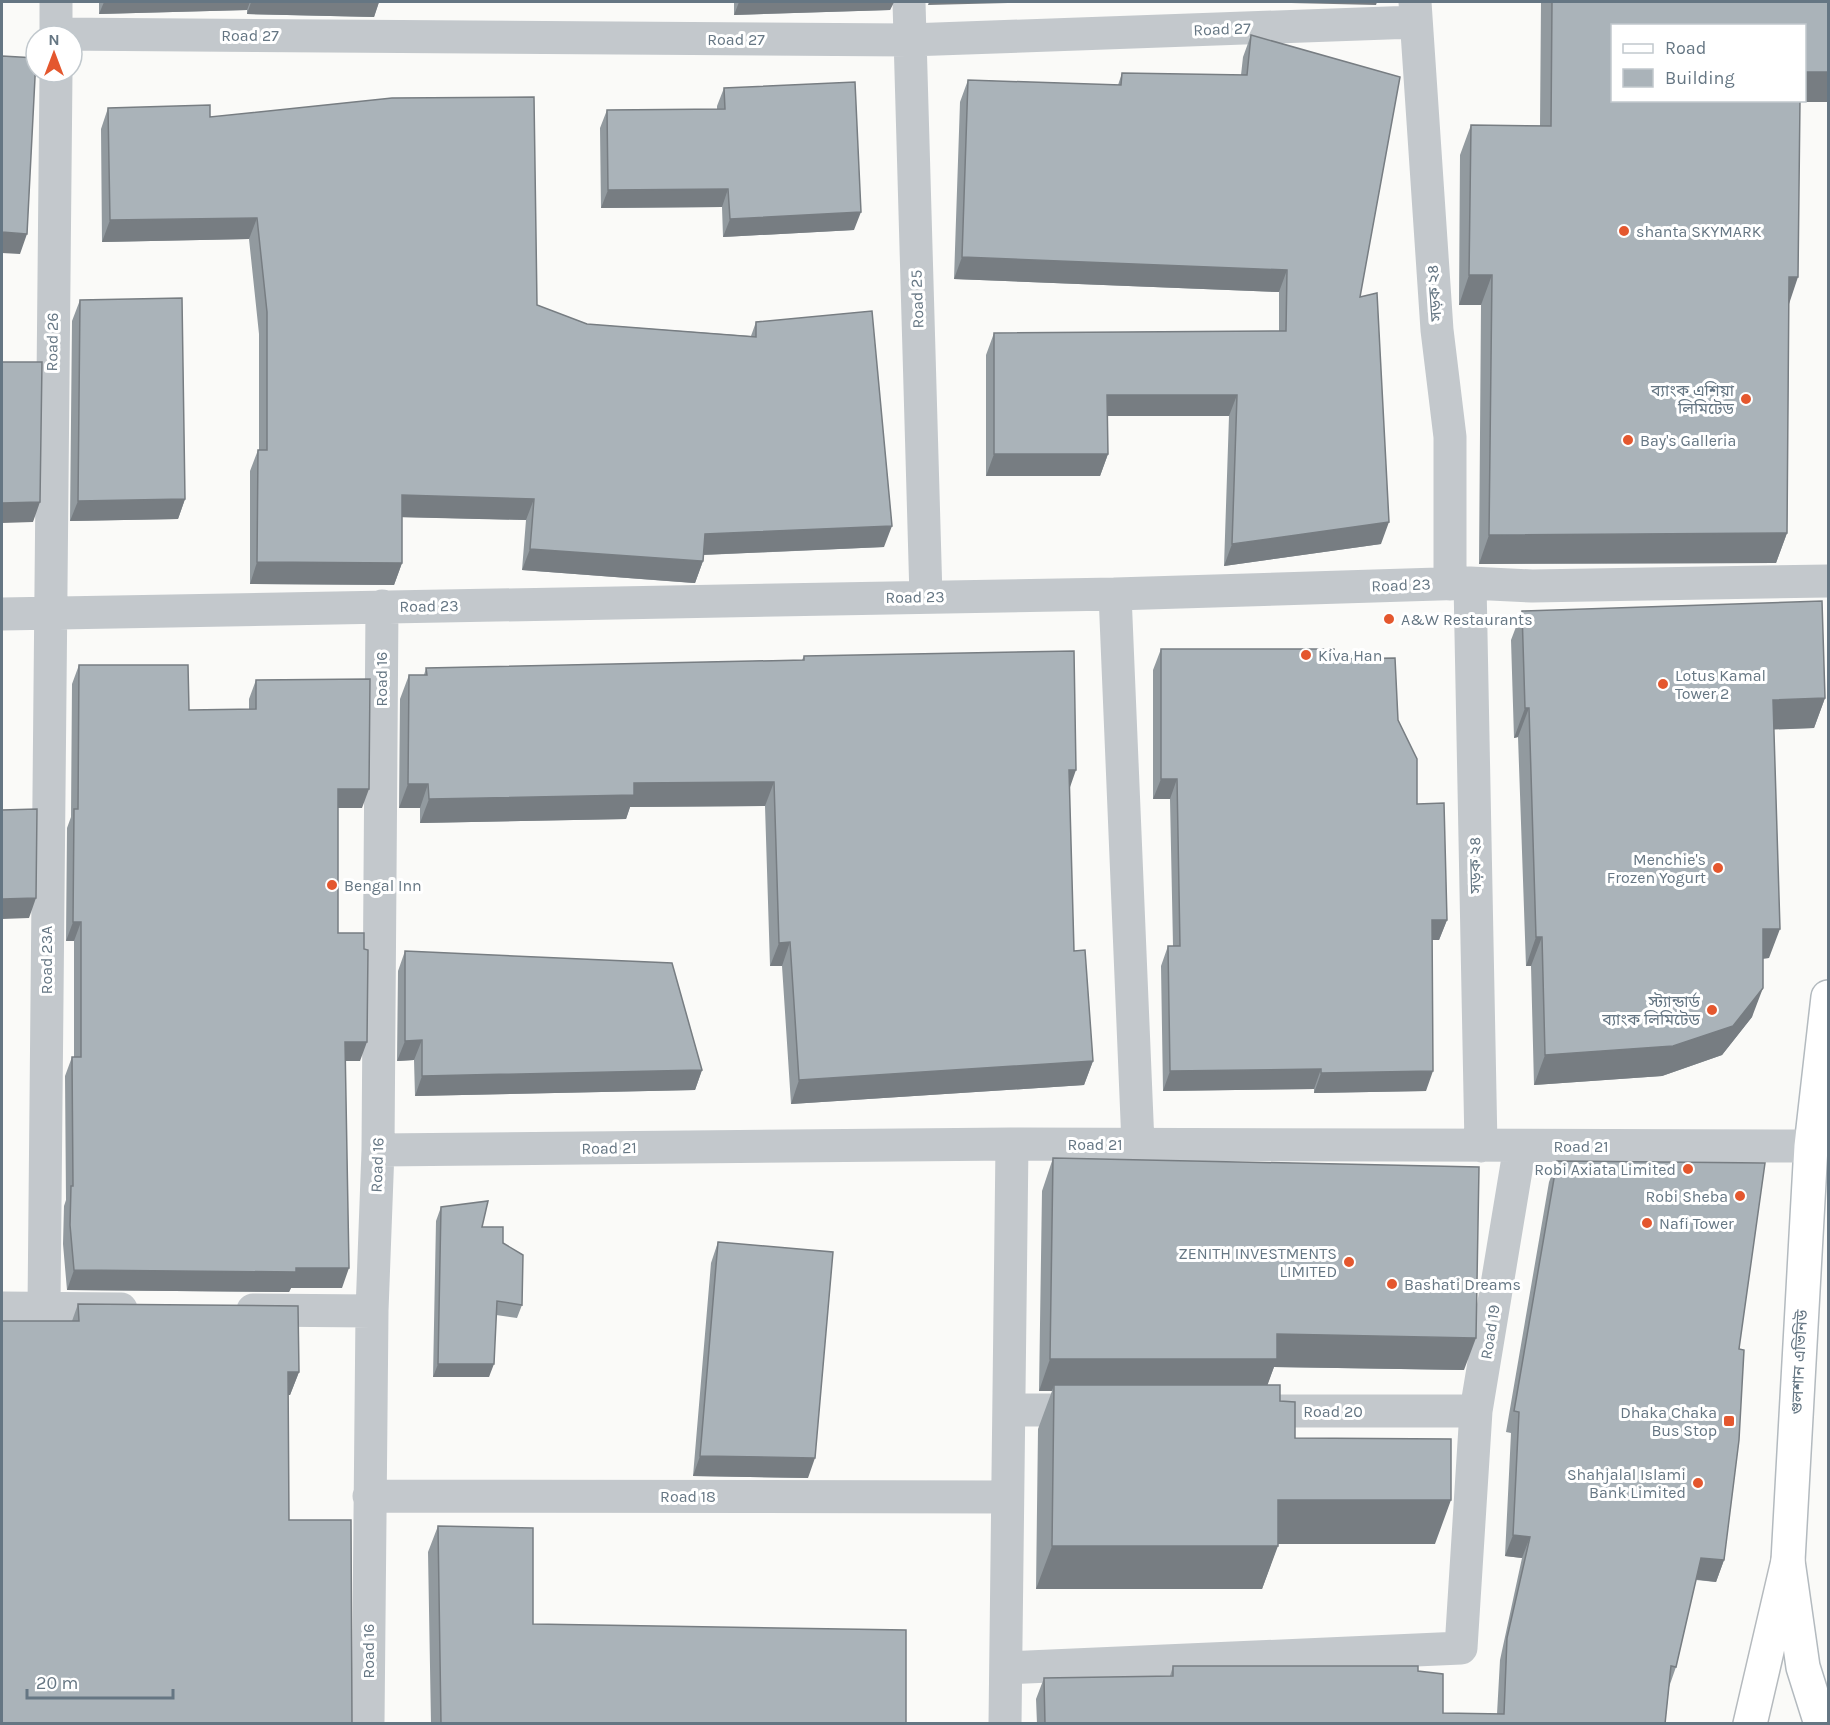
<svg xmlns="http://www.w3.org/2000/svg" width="1830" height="1725" font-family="Karla,'Noto Sans Bengali',sans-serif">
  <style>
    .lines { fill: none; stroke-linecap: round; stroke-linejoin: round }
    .secondary-casing { stroke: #b3babf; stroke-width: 36 }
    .primary-casing { stroke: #b5babe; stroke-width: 36 }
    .minor { stroke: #c3c8cc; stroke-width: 33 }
    .secondary { stroke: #fff; stroke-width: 33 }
    .primary { stroke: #fff; stroke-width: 33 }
    .wall { fill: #929a9f }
    .shaded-wall { fill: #777d82 }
    .building { fill: #aab3b9; stroke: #777d82; stroke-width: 1.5 }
    .poi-dot { fill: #e4572e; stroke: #fff; stroke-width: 2 }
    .labels { text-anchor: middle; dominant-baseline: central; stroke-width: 6; stroke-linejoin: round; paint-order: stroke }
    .street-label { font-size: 16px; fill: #657683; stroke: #fff }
    .poi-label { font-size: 16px; fill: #657683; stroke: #fff; text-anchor: start }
  </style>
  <rect width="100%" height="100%" fill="#fafaf8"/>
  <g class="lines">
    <g class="secondary-casing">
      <path id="secondary" d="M1821 1724 1803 1667 1788 1561 1811 1146 1828 997"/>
    </g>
    <g class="primary-casing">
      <path id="primary" d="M1750 1724 1788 1561"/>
    </g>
    <path class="minor" d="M909 2 926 597
      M1415 2 1437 330 1450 437V584
      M56 34 909 40 1415 22
      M56 36V2
      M1470 583 1481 1146
      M1115 594 1138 1144
      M2 614 1115 594 1470 583 1532 586 1828 581
      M378 1150 1012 1144 1811 1146
      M2 1308 121 1309
      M44 1308 56 72
      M253 1310 372 1311
      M1010 1410H1091
      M1250 1411H1476
      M369 1496 1007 1497
      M1006 1668 1461 1648 1476 1411 1520 1146
      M368 1724 372 1311 378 1150 382 606
      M1005 1724 1012 1144"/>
    <use href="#secondary" class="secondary"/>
    <use href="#primary" class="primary"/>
  </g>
  <path class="wall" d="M99 2H379L374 17 247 14V10L99 14Z
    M734 2H894L890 10 734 15Z
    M1541 2H1828V102H1800L1789 304 1787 533 1776 563 1479 564 1481 305H1459L1460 155 1471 125 1540 126Z
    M1251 35 1360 297 1381 544 1224 566 1229 416H1107L1108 454 1100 476H986V355L994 333 1279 331V292L954 279 960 102 968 80 1118 85 1122 73 1241 75 1243 57Z
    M724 88 854 230 723 237 722 207 601 208 600 128 607 110 717 109V106Z
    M108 108 210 117 537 305 587 324 751 336 756 322 884 547 704 555 703 561 695 583H693L522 570 526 520 402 517V563L394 585 250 584V471L258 450H259V334L249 239 102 242 101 129Z
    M80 300 185 499 178 519 70 521 72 321Z
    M1522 611 1825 698 1814 728 1773 729 1769 958 1763 959 1752 1017 1722 1055 1662 1076 1534 1085 1531 966H1526L1518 737 1514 738 1511 640Z
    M1161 649 1334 659 1398 720 1417 804 1447 920 1439 940H1432L1426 1091 1314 1093V1089L1163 1091 1161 966 1168 946H1173L1170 799H1153V670Z
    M804 656 1069 789 1074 951 1093 1061 1084 1085 791 1104 782 966H770L765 806 630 807 626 819 420 823V808H399L400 699 409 675H424L426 668 802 660Z
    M79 665 189 710H249V699L256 680 362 808H338V933L360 1061H345L342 1288H291L289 1292 67 1290 63 1244 64 1206 66 1200 65 1076 72 1057H74V941H66L67 828 71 817 72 684Z
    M405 951 702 1070 695 1090 415 1096 414 1060 397 1061 398 971Z
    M1053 1158 1464 1370 1274 1367 1267 1385 1280 1401 1295 1438 1435 1544H1278L1262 1589H1036L1038 1429 1052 1391H1039L1042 1191Z
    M1557 1161 1739 1349 1724 1560 1716 1582 1696 1580 1676 1667 1669 1687 1665 1724H1037L1036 1699 1044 1678 1170 1676 1173 1666 1418 1671 1443 1713 1497 1714 1500 1660 1522 1558 1505 1556 1511 1433 1506 1432 1549 1182Z
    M441 1207 482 1227 503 1243 522 1305 517 1318 496 1315 489 1377H433L436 1221Z
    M718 1242 808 1478 693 1476 711 1263Z
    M78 1304 299 1372 290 1395H288L289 1520 72 1321Z
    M438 1526 533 1624 906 1724H431L428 1552Z"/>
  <path class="shaded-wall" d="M104 2H250L247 10 99 14Z
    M251 2H379L374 17 247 14Z
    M739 2H894L890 10 734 15Z
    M929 2H1047L928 5Z
    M1248 2H1377L1376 5Z
    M1804 72H1828V102H1790V100H1804Z
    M728 189 722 207 601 208 608 190Z
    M861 212 854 230 723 237 730 219Z
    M257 218 249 239 102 242 110 220Z
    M2 232 27 234 20 254 2 253Z
    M962 257 1287 270 1279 292 954 279Z
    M1469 275H1492L1481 305H1459Z
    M1789 277H1798L1788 307Z
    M1107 395H1237L1229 416H1099Z
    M994 454H1108L1100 476H986Z
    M402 495 534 499 526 520 394 517Z
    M185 499 178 519 70 521 78 501Z
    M40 502 33 522 2 523V503Z
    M1389 522 1381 544 1224 566 1232 544Z
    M892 526 884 547 698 555 705 534Z
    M1787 533 1776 563 1479 564 1489 535Z
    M530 549 703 561 695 583 522 570Z
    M257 562 402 563 394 585 250 584Z
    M1825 698 1814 728 1762 730 1773 700Z
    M1525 708H1529L1518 737 1514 738Z
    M1069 770H1076L1068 793Z
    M1161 779H1177L1170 799H1153Z
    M774 782 765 806 630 807 626 819 420 823 429 799 634 783Z
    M408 784H428L420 808H399Z
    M338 789H369L362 808H331Z
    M36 898 29 918 2 919V899Z
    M1432 920H1447L1439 940H1424Z
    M73 922H81L74 941H66Z
    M1763 929H1780L1769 958 1752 959Z
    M1536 937H1542L1531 966H1526Z
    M790 942 782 966H770L779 943Z
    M1763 988 1752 1017 1722 1055 1662 1076 1534 1085 1545 1055Z
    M422 1040 414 1060 397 1061 405 1041Z
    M345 1042H367L360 1061H338Z
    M1093 1061 1084 1085 791 1104 799 1080Z
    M1321 1069 1314 1089 1163 1091 1170 1071Z
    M702 1070 695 1090 415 1096 422 1076Z
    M1433 1071 1426 1091 1314 1093 1321 1073Z
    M296 1268H349L342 1288H291L289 1292 67 1290 74 1270Z
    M1277 1334 1476 1338 1464 1370 1274 1367 1265 1392 1054 1385 1052 1391H1039L1050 1359Z
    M438 1364H494L489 1377H433Z
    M288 1372H299L290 1395H279Z
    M700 1456 815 1458 808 1478 693 1476Z
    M1278 1500H1451L1435 1544H1262Z
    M1513 1535 1530 1537 1522 1558 1505 1556Z
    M1052 1546H1278L1262 1589H1036Z
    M1701 1558 1724 1560 1716 1582 1693 1579Z"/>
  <path class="building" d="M1552 2H1828V72H1804V26H1612V100H1800L1798 277H1789L1787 533 1489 535 1492 275H1469L1471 125 1551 126Z
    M1251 35 1400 77 1360 297 1377 293 1389 522 1232 544 1237 395H1107L1108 454H994V333L1286 331 1287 270 962 257 968 80 1121 85 1122 73 1247 75Z
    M2 56 36 58 27 234 2 232Z
    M855 82 861 212 730 219 728 189 608 190 607 110 725 109 724 88Z
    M534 97 537 305 587 324 756 337V322L872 311 892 526 705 534 703 561H701L530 549 534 499 402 495V563L257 562 258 450H267V312L257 218 110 220 108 108 210 105V117L392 98Z
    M182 298 185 499 78 501 80 300Z
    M2 362H42L40 502 2 503V536Z
    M1822 601 1825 698 1773 700 1780 929H1763V988L1733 1026 1673 1046 1545 1055 1542 937H1536L1529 708H1525L1522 611Z
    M1161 649H1334V659L1395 658 1398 720 1417 759V804L1444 803 1447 920H1432L1433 1071 1321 1073V1069L1170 1071 1168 946H1180L1177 779H1161Z
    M1074 651 1076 770H1069L1074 951 1085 950 1093 1061 799 1080 790 942 779 943 774 782 634 783V795L429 799 428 784H408L409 675H427L426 668 804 660V656Z
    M79 665H188L189 710 256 709V680L370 679 369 789H338V933H364V949L368 950 367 1042H345L349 1268H296V1272L74 1270 70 1225 71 1186H73L72 1057H81V922H73L74 809H78Z
    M37 809 36 898 2 899V810Z
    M405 951 672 963 702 1070 422 1076V1040L405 1041Z
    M1053 1158 1479 1167 1476 1338 1277 1334V1359H1050Z
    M1557 1161 1765 1163 1739 1349 1744 1350 1739 1440 1724 1560 1701 1558 1676 1667 1671 1666 1665 1724H1045L1044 1678 1173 1676V1666H1418V1671L1443 1674V1713L1504 1714 1507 1638 1530 1537 1513 1535 1519 1412 1514 1411Z
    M488 1201 482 1227H503V1243L523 1255 522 1305 497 1301 494 1364H438L441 1207Z
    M718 1242 833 1252 815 1458 700 1456Z
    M78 1304 298 1306 299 1372H288L289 1520H351L352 1724H2V1321H79Z
    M1054 1385H1280V1401L1295 1402V1438L1451 1439V1500H1278V1546H1052Z
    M438 1526 533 1528V1624L906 1630V1724H441Z"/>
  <g class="poi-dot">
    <circle cx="1624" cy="231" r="6"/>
    <circle cx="1746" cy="399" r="6"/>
    <circle cx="1628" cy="440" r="6"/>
    <circle cx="1389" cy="619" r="6"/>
    <circle cx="1306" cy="655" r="6"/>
    <circle cx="1663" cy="684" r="6"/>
    <circle cx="1718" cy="868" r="6"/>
    <circle cx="332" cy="885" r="6"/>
    <circle cx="1712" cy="1010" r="6"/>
    <circle cx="1688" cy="1169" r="6"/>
    <circle cx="1740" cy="1196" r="6"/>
    <circle cx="1647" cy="1223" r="6"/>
    <circle cx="1349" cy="1262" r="6"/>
    <circle cx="1392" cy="1284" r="6"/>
    <rect x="1723" y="1415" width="12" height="12" rx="3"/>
    <circle cx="1698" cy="1483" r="6"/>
  </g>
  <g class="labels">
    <g class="street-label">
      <text transform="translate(1222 29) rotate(-2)">Road 27</text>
      <text x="250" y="35">Road 27</text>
      <text x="736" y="39">Road 27</text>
      <text transform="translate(1434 293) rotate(-94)">সড়ক ২৪</text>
      <text transform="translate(917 299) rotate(-92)">Road 25</text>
      <text transform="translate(52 342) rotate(-89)">Road 26</text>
      <text transform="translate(1401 585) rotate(-2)">Road 23</text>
      <text transform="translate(915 597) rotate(-1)">Road 23</text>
      <text transform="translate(429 606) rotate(-1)">Road 23</text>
      <text transform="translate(381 679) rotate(-90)">Road 16</text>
      <text transform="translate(1475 865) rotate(-91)">সড়ক ২৪</text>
      <text transform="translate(46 960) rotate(-90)">Road 23A</text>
      <text x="1095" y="1144">Road 21</text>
      <text x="1581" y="1146">Road 21</text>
      <text transform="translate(609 1148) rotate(-1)">Road 21</text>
      <text transform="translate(377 1165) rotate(-88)">Road 16</text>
      <text transform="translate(1490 1332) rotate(-81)">Road 19</text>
      <text transform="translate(1799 1362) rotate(-87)">গুলশান এভিনিউ</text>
      <text x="1333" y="1411">Road 20</text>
      <text x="688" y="1496">Road 18</text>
      <text transform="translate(368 1651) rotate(-90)">Road 16</text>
    </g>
    <g class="poi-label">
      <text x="1636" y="231">shanta SKYMARK</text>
      <text x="1734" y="390" text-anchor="end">ব্যাংক এশিয়া<tspan x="1734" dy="18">লিমিটেড</tspan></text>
      <text x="1640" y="440">Bay's Galleria</text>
      <text x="1401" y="619">A&amp;W Restaurants</text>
      <text x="1318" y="655">Kiva Han</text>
      <text x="1675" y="675">Lotus Kamal<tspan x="1675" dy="18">Tower 2</tspan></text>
      <text x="1706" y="859" text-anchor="end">Menchie's<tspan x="1706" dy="18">Frozen Yogurt</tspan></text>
      <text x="344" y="885">Bengal Inn</text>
      <text x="1700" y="1001" text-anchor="end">স্ট্যান্ডার্ড<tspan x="1700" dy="18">ব্যাংক লিমিটেড</tspan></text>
      <text x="1676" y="1169" text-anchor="end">Robi Axiata Limited</text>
      <text x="1728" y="1196" text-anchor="end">Robi Sheba</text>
      <text x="1659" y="1223">Nafi Tower</text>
      <text x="1337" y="1253" text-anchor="end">ZENITH INVESTMENTS<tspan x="1337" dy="18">LIMITED</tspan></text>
      <text x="1404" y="1284">Bashati Dreams</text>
      <text x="1717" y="1412" text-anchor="end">Dhaka Chaka<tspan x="1717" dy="18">Bus Stop</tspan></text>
      <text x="1686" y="1474" text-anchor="end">Shahjalal Islami<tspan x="1686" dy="18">Bank Limited</tspan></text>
    </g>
  </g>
  <rect width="1830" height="1725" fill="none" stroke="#657683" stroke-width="6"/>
  <rect x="1611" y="24" width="195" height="78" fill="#ffffff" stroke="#c1c8cd" stroke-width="1.5"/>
  <rect x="1623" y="44" width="30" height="9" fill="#ffffff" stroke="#c1c8cd" stroke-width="1.5"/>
  <text x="1665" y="54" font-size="18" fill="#657683">Road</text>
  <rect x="1623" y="69" width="30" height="18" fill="#aab3b9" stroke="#c1c8cd" stroke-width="1.5"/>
  <text x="1665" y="84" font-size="18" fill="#657683">Building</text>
  <g transform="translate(54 54)"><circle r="28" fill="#ffffff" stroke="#c1c8cd" stroke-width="1.5"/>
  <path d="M0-4.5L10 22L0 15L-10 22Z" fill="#e4572e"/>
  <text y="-9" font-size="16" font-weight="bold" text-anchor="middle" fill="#657683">N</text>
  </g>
  <path d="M27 1689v9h146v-9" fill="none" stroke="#657683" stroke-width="3"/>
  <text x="36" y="1689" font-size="18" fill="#657683" stroke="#ffffff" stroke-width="4.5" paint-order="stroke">20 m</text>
</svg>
